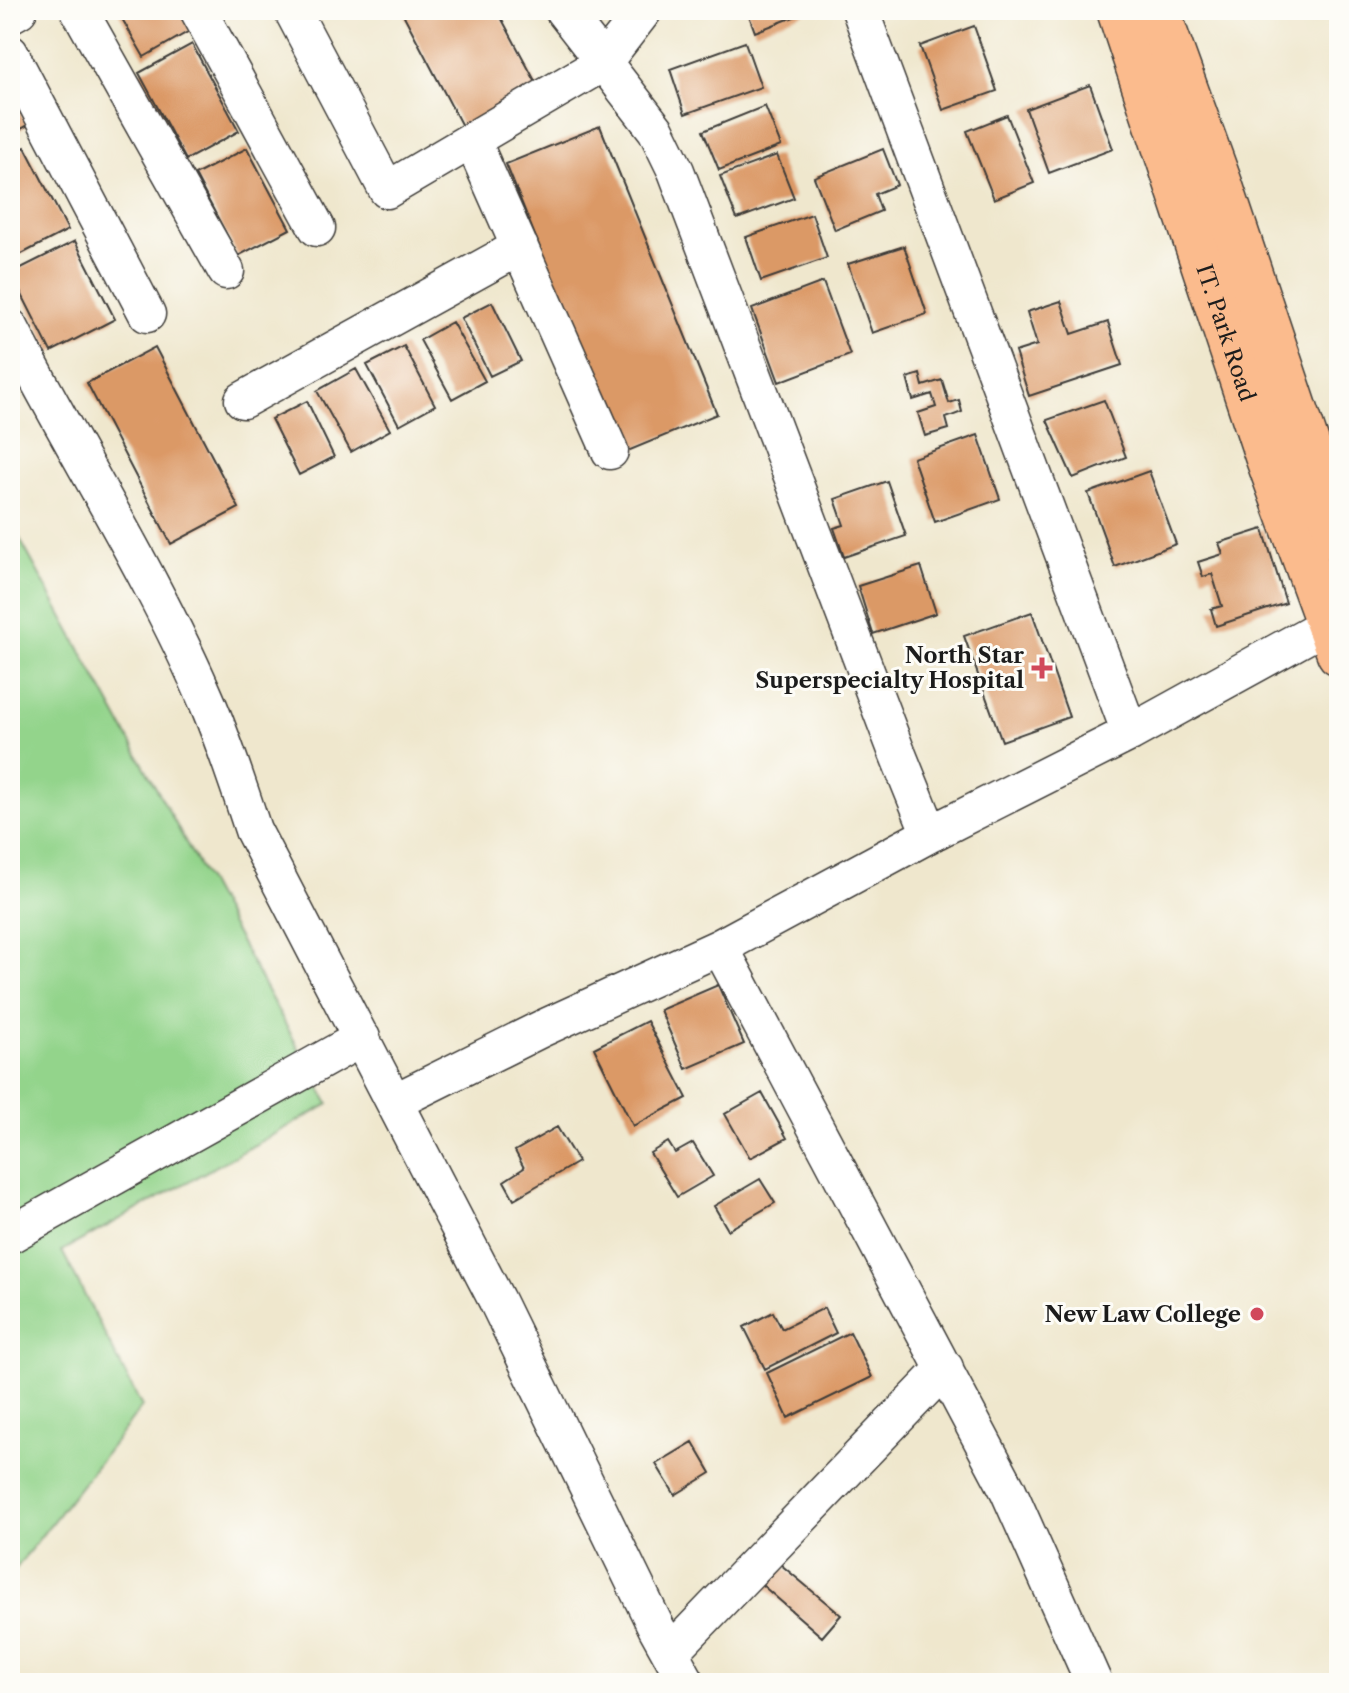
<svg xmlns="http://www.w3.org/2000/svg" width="1349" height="1693" font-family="'Libre Caslon Text',serif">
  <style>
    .green { fill: #93d48b; stroke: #587854; stroke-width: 2 }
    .building { fill: #db9966 }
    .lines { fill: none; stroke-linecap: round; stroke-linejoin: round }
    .minor-casing { stroke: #3c3a37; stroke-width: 39 }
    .major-casing { stroke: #3c3a37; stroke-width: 47 }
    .minor { stroke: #fff; stroke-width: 36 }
    .major { stroke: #fbbb8d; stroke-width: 44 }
    .poi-dot { fill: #d1495b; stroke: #fdfcf7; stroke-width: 3 }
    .labels { text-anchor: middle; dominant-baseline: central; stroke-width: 6; stroke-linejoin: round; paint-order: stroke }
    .street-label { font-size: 22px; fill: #1c1c1c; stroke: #fdfcf7 }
    .poi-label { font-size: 22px; font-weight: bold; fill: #1c1c1c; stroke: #fdfcf7; text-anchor: end }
  </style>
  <rect width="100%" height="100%" fill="#fdfcf7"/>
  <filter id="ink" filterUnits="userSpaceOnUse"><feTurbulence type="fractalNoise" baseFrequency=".0125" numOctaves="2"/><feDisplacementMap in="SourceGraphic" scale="16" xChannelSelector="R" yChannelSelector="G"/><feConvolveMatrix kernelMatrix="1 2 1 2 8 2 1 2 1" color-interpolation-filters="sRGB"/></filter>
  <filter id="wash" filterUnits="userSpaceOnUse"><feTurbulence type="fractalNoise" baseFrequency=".006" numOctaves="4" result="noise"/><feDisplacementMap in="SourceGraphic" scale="32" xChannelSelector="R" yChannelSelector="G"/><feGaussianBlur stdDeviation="1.8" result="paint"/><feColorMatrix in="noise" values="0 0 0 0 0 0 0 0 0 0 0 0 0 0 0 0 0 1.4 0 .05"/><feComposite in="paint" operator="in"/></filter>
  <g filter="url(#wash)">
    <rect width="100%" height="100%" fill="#efe7cd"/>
    <path class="green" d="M10 521 329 1104 62 1251 142 1407 10 1576Z"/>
    <g id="blocks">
      <path class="building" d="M117 10H180L191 30 144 57Z
        M401 10H497L541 92 465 132Z
        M747 10H812L755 32Z
        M974 26 997 91 943 110 920 46Z
        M745 42 761 87 685 114 670 69Z
        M192 44 239 131 186 160 139 73Z
        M1090 85 1113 149 1049 173 1026 109Z
        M10 94 28 125 10 135Z
        M765 106 781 146 719 170 703 131Z
        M1007 115 1034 183 994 199 967 131Z
        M600 126 717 414 623 453 506 164Z
        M25 147 68 230 10 260V155Z
        M247 148 290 229 238 256 195 175Z
        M883 149 897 185 875 194 881 211 835 230 814 177Z
        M777 155 794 198 737 219 720 176Z
        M812 214 827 258 761 281 746 237Z
        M75 241 115 319 51 352 11 273Z
        M904 246 927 314 872 333 848 264Z
        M823 282 850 355 779 382 752 309Z
        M1061 301 1072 334 1108 322 1122 365 1029 396 1015 352 1037 345 1027 312Z
        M492 302 521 361 490 376 461 318Z
        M452 322 485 381 452 399 420 340Z
        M404 346 435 405 399 425 367 365Z
        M155 347 239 508 171 544 87 383Z
        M356 369 390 430 351 452 317 391Z
        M920 374 923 386 942 380 949 403 959 400 962 412 946 418 949 429 925 436 918 413 936 407 932 394 913 400 907 378Z
        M1104 400 1126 457 1073 478 1047 420Z
        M307 401 334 457 299 475 271 419Z
        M978 435 1000 499 935 522 913 458Z
        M1149 471 1176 544 1115 567 1088 493Z
        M887 481 906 536 844 557 834 528 844 525 835 499Z
        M1263 529 1286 603 1216 626 1211 609 1222 606 1212 574 1203 577 1198 562 1223 554 1219 543Z
        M921 566 936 613 873 634 858 586Z
        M1032 612 1069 717 1002 741 964 636Z
        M718 985 744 1044 686 1069 660 1010Z
        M647 1021 687 1098 633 1126 594 1048Z
        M762 1093 787 1138 750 1158 725 1114Z
        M557 1127 578 1162 514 1199 504 1181 524 1168 515 1151Z
        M668 1142 675 1153 693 1143 713 1176 677 1197 650 1153Z
        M760 1179 775 1203 728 1230 714 1206Z
        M824 1308 836 1333 765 1369 744 1327 773 1312 782 1329Z
        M850 1332 872 1377 788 1418 767 1373Z
        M693 1442 711 1473 675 1495 656 1464Z
        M780 1564 841 1615 822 1637 762 1585Z"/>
    </g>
  </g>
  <g filter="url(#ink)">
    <use href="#blocks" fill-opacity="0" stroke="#3c3a37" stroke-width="2"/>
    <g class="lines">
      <g class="minor-casing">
        <path id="minor" d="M79 10 226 271
          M198 10 317 228
          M292 10 387 190 603 63 644 10
          M563 10 656 130 676 171 896 750 930 834 1130 733 1339 618
          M860 10 1130 733
          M10 15 19 10
          M10 53 147 314
          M473 142 610 451
          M10 327C74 452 153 575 208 704 225 745 239 787 253 830L496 1299 656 1627 687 1683
          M243 400 520 247
          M930 834 720 947 1008 1490 1094 1683
          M394 1102 541 1029 720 947
          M10 1235 362 1038
          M671 1652 945 1368"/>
      </g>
      <g class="major-casing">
        <g id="major">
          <path id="s1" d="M1119 10 1267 456 1339 653"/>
          <path d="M1157 10 1220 184 1339 539"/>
        </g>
      </g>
      <use href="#minor" class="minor"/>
      <use href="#major" class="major"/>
    </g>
  </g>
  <g class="poi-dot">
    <path d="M1038 656h8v8h8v8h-8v8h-8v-8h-8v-8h8z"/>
    <circle cx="1257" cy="1314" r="8"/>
  </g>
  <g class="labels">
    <g class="street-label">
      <text stroke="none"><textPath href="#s1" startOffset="340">IT. Park Road</textPath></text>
    </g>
    <g class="poi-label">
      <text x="1024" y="655">North Star<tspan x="1024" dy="25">Superspecialty Hospital</tspan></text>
      <text x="1241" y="1314">New Law College</text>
    </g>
  </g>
  <rect width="1349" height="1693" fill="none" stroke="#fdfcf7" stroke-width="40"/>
</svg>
